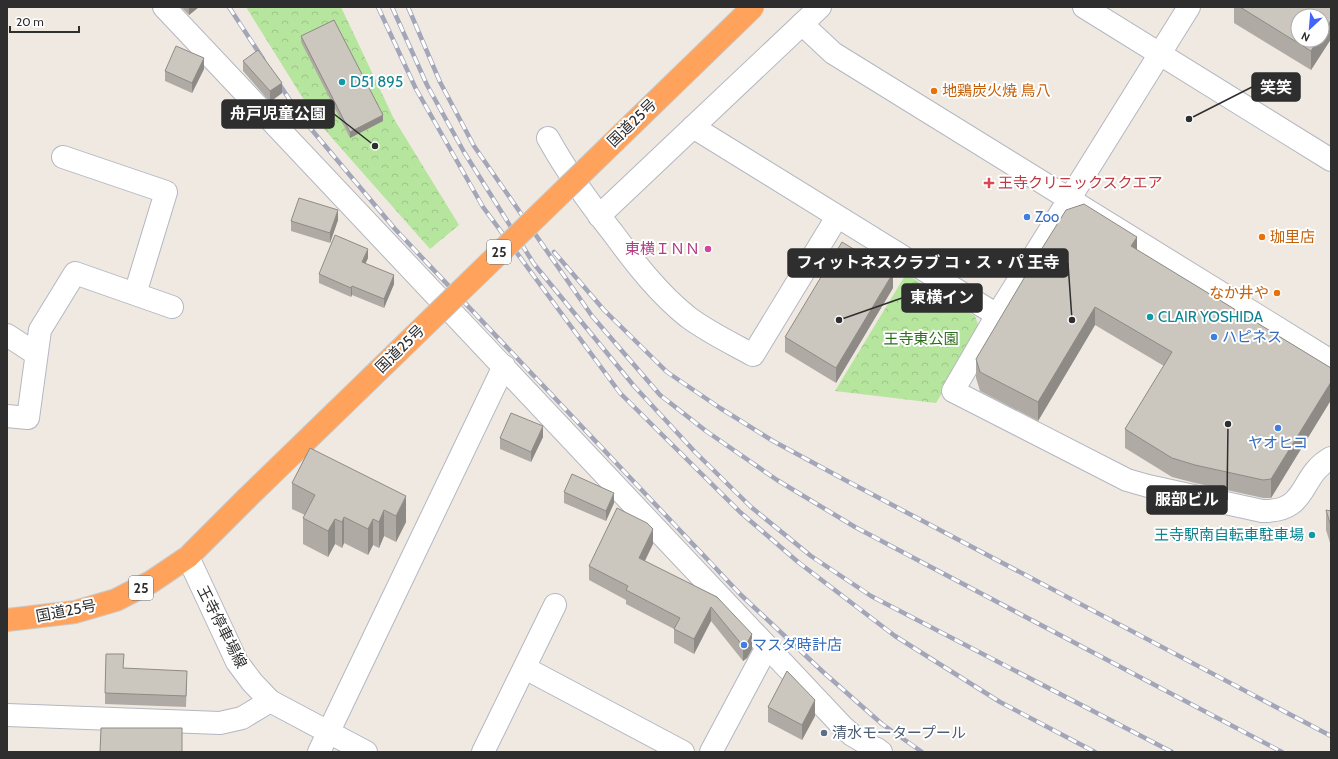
<svg xmlns="http://www.w3.org/2000/svg" width="1338" height="759" font-family="Cabin,'Noto Sans JP',sans-serif">
  <style>
    .park { fill: url(#park-crowns) }
    .lines { fill: none; stroke-linecap: round; stroke-linejoin: round }
    .street-casing { stroke: #b4b7c1; stroke-width: 24 }
    .secondary-casing { stroke: #b4b7c1; stroke-width: 24 }
    .highway-casing { stroke: #c9c9c9; stroke-width: 24 }
    .street { stroke: #fff; stroke-width: 22 }
    .secondary { stroke: #fff; stroke-width: 22 }
    .highway { stroke: #ffa35c; stroke-width: 22 }
    .rail-casing { stroke: #a3a6b8; stroke-width: 4.5 }
    .rail { stroke: #fff; stroke-width: 3; stroke-dasharray: 9; stroke-linecap: butt }
    .highway-bridge-casing { stroke: #c9c9c9; stroke-width: 24; stroke-linecap: butt }
    .highway-bridge { stroke: #ffa35c; stroke-width: 22 }
    .wall { fill: #afaba4 }
    .shaded-wall { fill: #8e8b86 }
    .building { fill: #cbc7bf; stroke: #8e8b86 }
    .culture-dot { fill: #0f9aa8; stroke: #fff; stroke-width: 1.5 }
    .food-dot { fill: #e8710a; stroke: #fff; stroke-width: 1.5 }
    .health-dot { fill: #e0444e; stroke: #fff; stroke-width: 1.5 }
    .shop-dot { fill: #3f7fe0; stroke: #fff; stroke-width: 1.5 }
    .hotel-dot { fill: #d1479c; stroke: #fff; stroke-width: 1.5 }
    .service-dot { fill: #5c6f8a; stroke: #fff; stroke-width: 1.5 }
    .labels { text-anchor: middle; dominant-baseline: central; stroke-width: 4; stroke-linejoin: round; paint-order: stroke }
    .shield { fill: #fff; stroke: #6d6d6d; stroke-width: 1 }
    .shield-label { font-size: 14px; font-weight: bold; fill: #2e2e2e }
    .culture-label { font-size: 15px; fill: #0d838f; stroke: #fff; text-anchor: start }
    .food-label { font-size: 15px; fill: #c56008; stroke: #fff; text-anchor: start }
    .street-label { font-size: 15px; fill: #2e2e2e; stroke: #fff }
    .health-label { font-size: 15px; fill: #be3a42; stroke: #fff; text-anchor: start }
    .shop-label { font-size: 15px; fill: #366cbe; stroke: #fff; text-anchor: start }
    .hotel-label { font-size: 15px; fill: #b23c85; stroke: #fff; text-anchor: end }
    .park-label { font-size: 15px; fill: #2c6e1b; stroke: #fff }
    .service-label { font-size: 15px; fill: #4e5e75; stroke: #fff; text-anchor: start }
    .leader { fill: none; stroke: #2e2e2e; stroke-width: 1.5 }
    .callout-dot { fill: #2e2e2e; stroke: #fff; stroke-width: 1.5 }
    .callout { fill: #2e2e2e; stroke: #2e2e2e; stroke-width: 1.5 }
    .callout-label { font-size: 16px; text-anchor: middle; font-weight: bold; fill: #fff }
  </style>
  <defs>
    <pattern id="park-crowns" width="20" height="18" patternUnits="userSpaceOnUse"><rect width="20" height="18" fill="#b6e59e"/><path d="M2 6a3 3 0 1 1 6 0M12 15a3 3 0 1 1 6 0" fill="none" stroke="#9dc588"/></pattern>
  </defs>
  <rect width="100%" height="100%" fill="#efe9e1"/>
  <path class="park" d="M246 7H341L394 119 459 225 430 249 317 121Z
    M906 274 975 316 980 330 936 403 835 391Z"/>
  <g class="lines">
    <g class="street-casing">
      <path id="street" d="M164 7 843 727 852 735 881 752
        M802 24 833 53 1331 361
        M548 138C567 172 589 203 613 233 635 263 659 294 688 317 708 332 731 343 753 355L837 217
        M63 157 166 192 135 294
        M599 216 693 127
        M997 315 953 391 1127 480 1148 486 1262 511C1310 512 1298 476 1331 458
        M7 335 36 354
        M7 416 28 418 40 330 75 273 172 307
        M525 668 683 752
        M7 715 220 723 242 718 270 701
        M319 752 504 366
        M483 752 555 605
        M711 752 767 647"/>
    </g>
    <g class="secondary-casing">
      <path id="secondary" d="M820 7 693 127 997 315 1189 7
        M1084 7 1331 160
        M188 557 237 662 252 682 270 701 366 752
        M875 752 877 749"/>
    </g>
    <g class="highway-casing">
      <path id="highway" d="M7 620 75 612 116 600 151 582 188 557 246 499"/>
    </g>
    <use href="#street" class="street"/>
    <use href="#secondary" class="secondary"/>
    <use href="#highway" class="highway"/>
    <g class="rail-casing">
      <path id="rail" d="M229 7 263 59
        M378 7 416 89 483 207 620 393 740 512 798 562 895 636 1000 702 1095 752
        M392 7 427 85 464 152 534 264 634 386 695 452 751 507 811 556 871 596 1172 752
        M408 7 440 82 474 146 592 316 660 395 706 431 777 480 855 527 1282 752
        M276 79 301 117 395 229 741 595 822 671 882 724 922 752
        M554 252 604 310 667 372 720 408 773 441 845 480 1331 736"/>
    </g>
    <use href="#rail" class="rail"/>
    <g class="highway-bridge-casing">
      <path id="highway-bridge" d="M246 499 753 7"/>
    </g>
    <use href="#highway-bridge" class="highway-bridge"/>
  </g>
  <path class="wall" d="M181 7H199L189 15Z
    M1234 7H1331V39L1311 70 1234 23Z
    M301 36 383 121 350 138 301 42Z
    M243 61 282 93 270 102 243 71Z
    M204 69 192 93 165 81V71Z
    M338 220 330 243 291 231V221Z
    M1137 250 1331 368V400L1271 498H1263L1195 483 1172 477 1125 448V429L1164 366 1095 325 1038 421 980 391 976 378V359Z
    M368 258 365 264 394 284 384 308 352 295 351 297 319 283V274Z
    M893 288 836 383 785 352V337Z
    M543 437 531 462 500 449V438Z
    M310 448 406 522 396 542 384 536 379 548 373 545 368 555 344 543 342 548 335 544 328 557 303 544V518L305 515 292 509V483Z
    M564 492 614 503 606 521 564 503Z
    M1326 510 1331 511V546L1326 530Z
    M653 544 645 561 717 597 752 649 747 658 743 661 711 621 694 654 674 643V629L626 604V600L589 580V566Z
    M124 668 187 681 186 707 105 704V693Z
    M768 707 815 716 802 740 768 722Z"/>
  <path class="shaded-wall" d="M189 7H199L189 15Z
    M1331 20V39L1311 70V51L1318 40H1322V34Z
    M204 58V69L192 93V83Z
    M282 83V93L270 102V91Z
    M383 115V121L350 138V132Z
    M338 210V220L330 243V233Z
    M1137 237V256L1131 246Z
    M368 249V258L362 271V262Z
    M893 273V288L836 383V368Z
    M394 275V284L384 308V299Z
    M352 286V295L351 297V288Z
    M1095 307V325L1038 421V402Z
    M1331 382V400L1271 498V479Z
    M543 426V437L531 462V452Z
    M614 493V503L606 521V511Z
    M406 496V522L396 542V516Z
    M384 510V536L379 548V522Z
    M344 517V543L342 548V522Z
    M335 519V544L328 557V531Z
    M373 519V545L368 555V529Z
    M653 529V544L639 572V558Z
    M711 607V621L694 654V639Z
    M752 634V649L747 658 743 661V646Z
    M815 700V716L802 740V725Z"/>
  <path class="building" d="M1240 7H1331V20L1322 34V16H1298V40H1318L1311 51Z
    M334 20 383 115 350 132 301 36Z
    M176 46 204 58 192 83 165 71Z
    M258 50 282 83 270 91 243 61Z
    M299 198 338 210 330 233 291 221Z
    M1084 204 1137 237 1131 246 1331 368V382L1271 479 1263 480 1195 465 1172 458 1125 429 1172 352 1095 307 1038 402 980 372 976 359 1036 258 1066 210Z
    M335 235 368 249 362 262 394 275 384 299 352 286 351 288 319 274Z
    M842 242 893 273 836 368 785 337Z
    M511 413 543 426 531 452 500 438Z
    M310 448 406 496 396 516 384 510 379 522 373 519 368 529 344 517 342 522 335 519 328 531 303 518 315 495 292 483Z
    M572 474 614 493 606 511 564 492Z
    M617 508 647 523 653 529 639 558 717 597 752 634 747 643 743 646 711 607 694 639 674 629 680 618 626 590 628 586 589 566Z
    M1326 510 1331 511V526Z
    M106 654H124L123 668 187 671 186 696 105 693Z
    M787 671 815 700 802 725 768 707Z
    M101 728H182V752H100Z"/>
  <g class="culture-dot">
    <circle cx="342" cy="82" r="4"/>
    <circle cx="1150" cy="317" r="4"/>
    <circle cx="1312" cy="535" r="4"/>
  </g>
  <g class="food-dot">
    <circle cx="934" cy="91" r="4"/>
    <circle cx="1262" cy="237" r="4"/>
    <circle cx="1277" cy="293" r="4"/>
  </g>
  <path class="health-dot" d="M987 177h4v4h4v4h-4v4h-4v-4h-4v-4h4z"/>
  <g class="shop-dot">
    <circle cx="1027" cy="217" r="4"/>
    <circle cx="1214" cy="337" r="4"/>
    <circle cx="1278" cy="428" r="4"/>
    <circle cx="744" cy="645" r="4"/>
  </g>
  <circle class="hotel-dot" cx="708" cy="249" r="4"/>
  <circle class="service-dot" cx="824" cy="733" r="4"/>
  <g class="labels">
    <g class="shield">
      <rect x="487" y="240" width="24" height="24" rx="3"/>
      <rect x="129" y="576" width="24" height="24" rx="3"/>
    </g>
    <g class="shield-label">
      <text x="499" y="252">25</text>
      <text x="141" y="588">25</text>
    </g>
    <g class="culture-label">
      <text x="350" y="82">D51 895</text>
      <text x="1158" y="317">CLAIR YOSHIDA</text>
      <text x="1304" y="535" text-anchor="end">王寺駅南自転車駐車場</text>
    </g>
    <g class="food-label">
      <text x="942" y="91">地鶏炭火焼 鳥八</text>
      <text x="1270" y="237">珈里店</text>
      <text x="1269" y="293" text-anchor="end">なか井や</text>
    </g>
    <g class="street-label">
      <text transform="translate(632 123) rotate(-44)">国道25号</text>
      <text transform="translate(400 349) rotate(-44)">国道25号</text>
      <text transform="translate(66 611) rotate(-11)">国道25号</text>
      <text transform="translate(222 627) rotate(63)">王寺停車場線</text>
    </g>
    <g class="health-label">
      <text x="998" y="183">王寺クリニックスクエア</text>
    </g>
    <g class="shop-label">
      <text x="1035" y="217">Zoo</text>
      <text x="1222" y="337">ハピネス</text>
      <text x="1278" y="443" text-anchor="middle">ヤオヒコ</text>
      <text x="752" y="645">マスダ時計店</text>
    </g>
    <g class="hotel-label">
      <text x="700" y="249">東横ＩＮＮ</text>
    </g>
    <g class="park-label">
      <text x="921" y="339">王寺東公園</text>
    </g>
    <g class="service-label">
      <text x="832" y="733">清水モータープール</text>
    </g>
  </g>
  <path class="leader" d="M1189 119L1252 87M375 146L334 114M1072 320L1068 263M839 320L902 298M1228 424L1227 500"/>
  <g class="callout-dot">
    <circle cx="1189" cy="119" r="4"/>
    <circle cx="375" cy="146" r="4"/>
    <circle cx="1072" cy="320" r="4"/>
    <circle cx="839" cy="320" r="4"/>
    <circle cx="1228" cy="424" r="4"/>
  </g>
  <g class="callout">
    <rect x="1252" y="73" width="48" height="28" rx="4"/>
    <rect x="222" y="100" width="112" height="28" rx="4"/>
    <rect x="788" y="249" width="280" height="28" rx="4"/>
    <rect x="902" y="284" width="80" height="28" rx="4"/>
    <rect x="1147" y="486" width="80" height="28" rx="4"/>
  </g>
  <g class="callout-label">
    <text x="1276" y="93">笑笑</text>
    <text x="278" y="119">舟戸児童公園</text>
    <text x="928" y="268">フィットネスクラブ コ・ス・パ 王寺</text>
    <text x="942" y="303">東横イン</text>
    <text x="1187" y="505">服部ビル</text>
  </g>
  <rect width="1338" height="759" fill="none" stroke="#2e2e2e" stroke-width="16"/>
  <g transform="translate(1310 28) rotate(206)"><circle r="19" fill="#ffffff" stroke="#ababab"/>
  <path d="M0-3L7 15L0 10L-7 15Z" fill="#4264fb"/>
  <text y="-6" font-size="11" font-weight="bold" text-anchor="middle" fill="#2e2e2e">N</text>
  </g>
  <path d="M10 26v6h69v-6" fill="none" stroke="#2e2e2e" stroke-width="2"/>
  <text x="16" y="26" font-size="12" fill="#2e2e2e" stroke="#ffffff" stroke-width="3" paint-order="stroke">20 m</text>
</svg>
